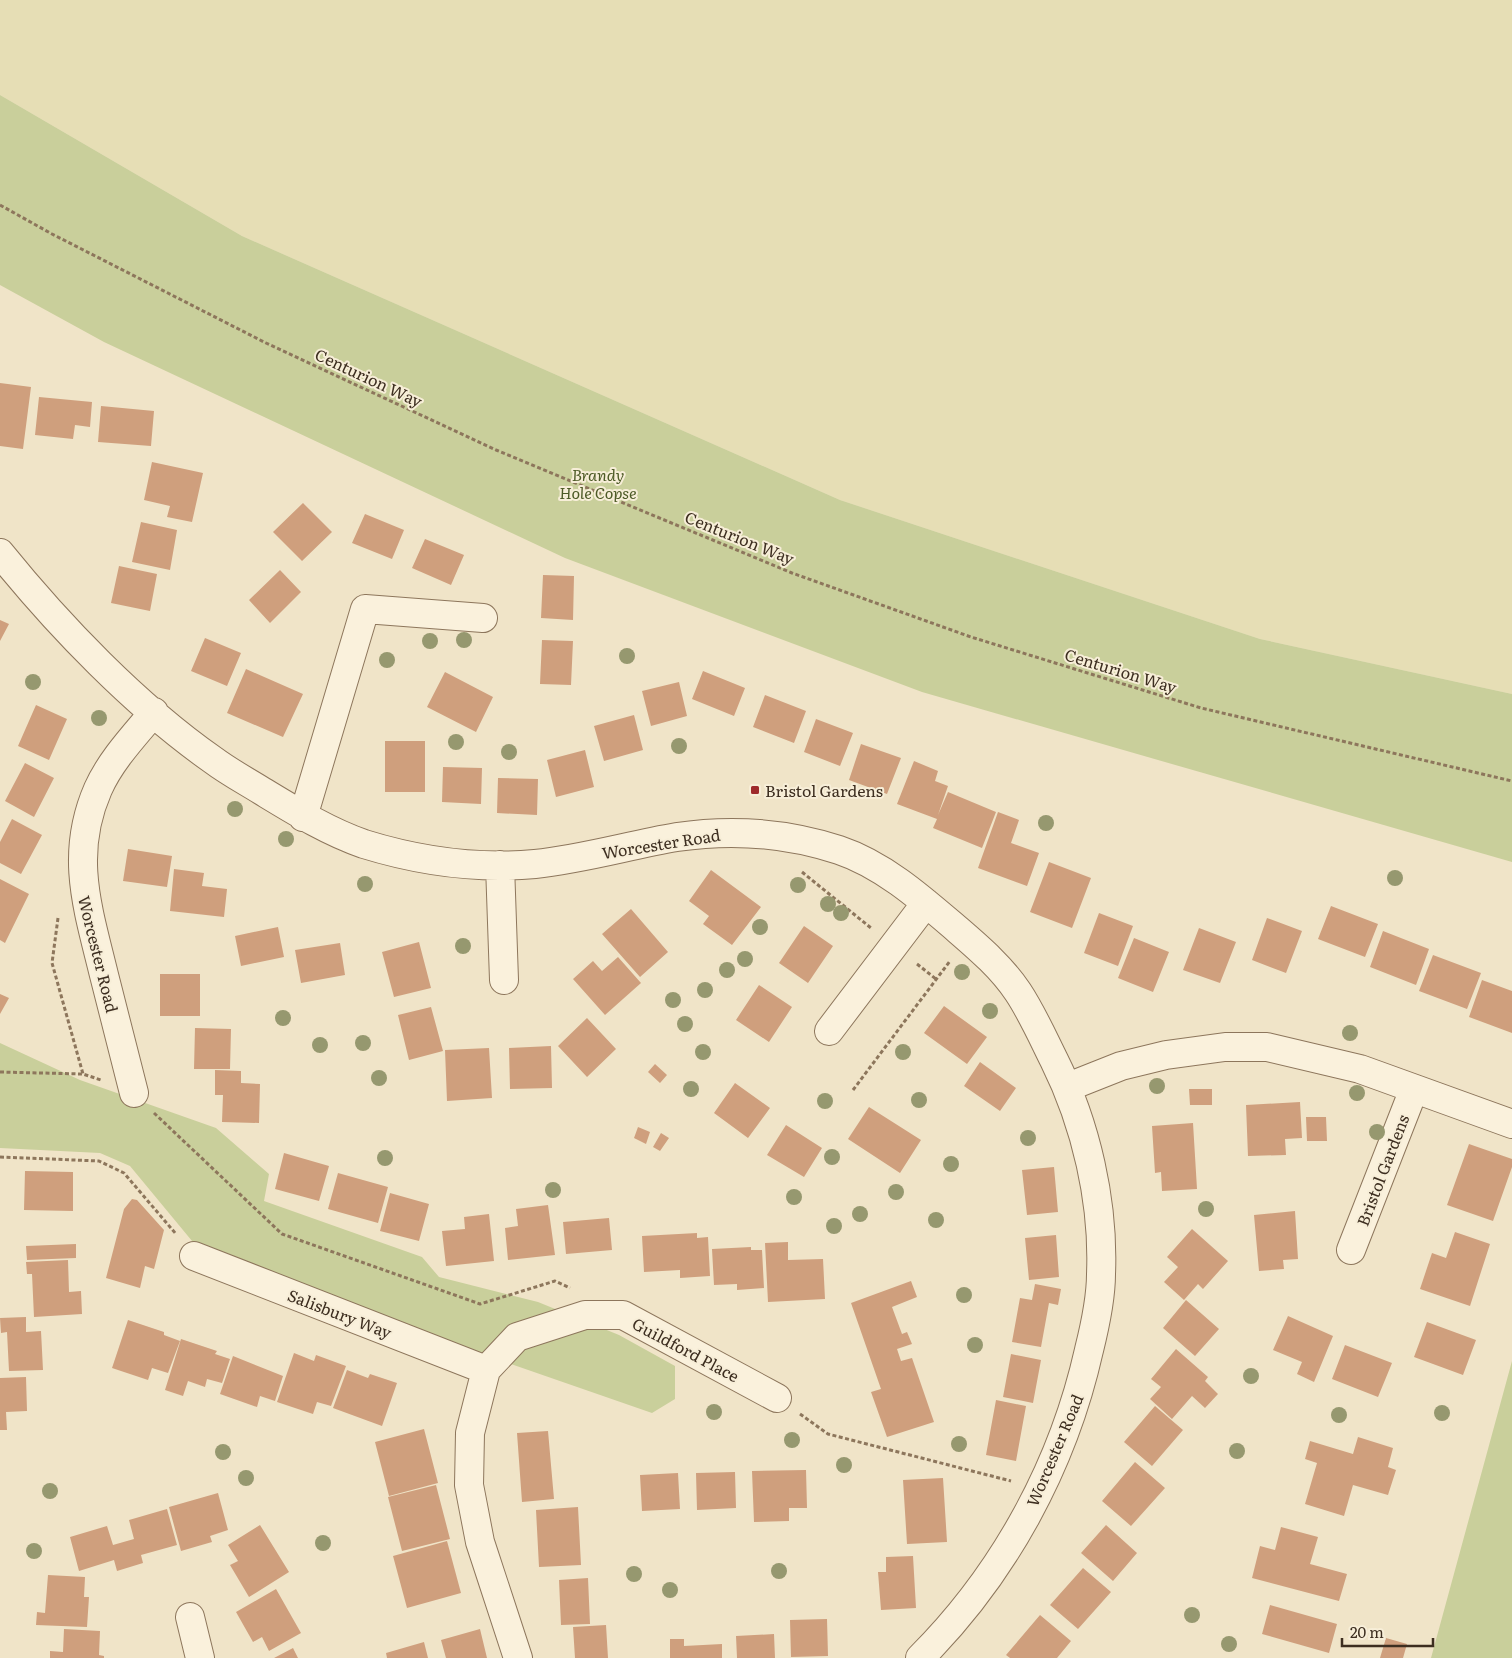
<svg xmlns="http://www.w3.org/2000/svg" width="1512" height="1658" font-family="Literata,serif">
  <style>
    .farmland { fill: #e6deb5 }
    .green { fill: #c9cf9b }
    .building { fill: #cf9f7d }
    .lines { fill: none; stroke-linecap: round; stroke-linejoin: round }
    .minor-casing { stroke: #8d765c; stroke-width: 30 }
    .path { stroke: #8d765c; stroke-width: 3; stroke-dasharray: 4 2.5; stroke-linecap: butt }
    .minor { stroke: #faf1dc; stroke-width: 28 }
    .tree { fill: #96986f }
    .poi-dot { fill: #9e2a2b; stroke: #f7eed8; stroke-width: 2 }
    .labels { text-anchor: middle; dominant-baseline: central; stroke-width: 4; stroke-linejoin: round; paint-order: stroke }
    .street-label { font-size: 16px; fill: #3d2e20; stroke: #f7eed8 }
    .park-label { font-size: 16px; font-style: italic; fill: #4d5a26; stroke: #f7eed8 }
    .poi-label { font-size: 16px; fill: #3d2e20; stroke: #f7eed8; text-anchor: start }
  </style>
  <rect width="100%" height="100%" fill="#f0e4c8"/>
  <path class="farmland" d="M0 0H1512V694L1260 639 840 500 242 236 0 95Z"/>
  <path class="green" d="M0 95 242 236 840 500 1260 639 1512 694V862L922 692 565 558 104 342 0 285Z
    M0 1043 80 1080 216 1128 269 1174 264 1201 422 1257 439 1277 538 1302 619 1335 675 1366V1399L652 1413 459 1346 197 1247 130 1166 100 1153 0 1148Z
    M1512 1361V1658H1431Z"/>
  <path class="building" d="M0 383 31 387 23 449 0 446Z
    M39 397 92 402 90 427 75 425 73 439 35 435Z
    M101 406 154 411 151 446 98 442Z
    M152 462 203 473 192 522 167 517 170 506 144 500Z
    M303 503 332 532 302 561 273 532Z
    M365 514 404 530 392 559 352 543Z
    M141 522 177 530 170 570 132 562Z
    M425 539 464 555 451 585 412 568Z
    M119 566 157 574 150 611 111 603Z
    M280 570 301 592 270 623 249 600Z
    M543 575 574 576 573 620 541 618Z
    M0 620 9 624 0 641Z
    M205 638 241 653 227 686 191 671Z
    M542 640 573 641 571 685 540 684Z
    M246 669 303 694 283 737 227 713Z
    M703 671 745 688 734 716 692 699Z
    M445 672 493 697 476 732 427 707Z
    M679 682 687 716 651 726 642 691Z
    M765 695 806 711 794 743 753 727Z
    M36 705 67 719 49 760 18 746Z
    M634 715 643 750 604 761 594 726Z
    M816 719 853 733 840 766 804 752Z
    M385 741H425V792H385Z
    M861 744 901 758 887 794 849 780Z
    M585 750 594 787 556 797 547 760Z
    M914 761 938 771 935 781 948 786 938 815 948 792 996 812 982 848 933 828 937 819 897 804Z
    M25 763 54 778 34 817 5 801Z
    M443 767 482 768 481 804 442 802Z
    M498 778 538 779 537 815 497 813Z
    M998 812 1019 820 1011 843 1039 853 1027 886 978 868Z
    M12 819 42 835 21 874 0 863V842Z
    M128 849 172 856 167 887 123 881Z
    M1049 862 1091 878 1072 928 1030 912Z
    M174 869 204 873 202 886 227 889 224 917 170 911Z
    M711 870 761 907 732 945 703 924 709 916 689 901Z
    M0 879 29 894 5 943 0 940Z
    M1331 906 1378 924 1365 957 1318 939Z
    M631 909 668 952 640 977 602 934Z
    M1099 913 1133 926 1118 966 1084 953Z
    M1267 918 1302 931 1286 973 1252 960Z
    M804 926 833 946 808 983 779 963Z
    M278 927 284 957 241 966 235 936Z
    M1199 928 1236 942 1220 983 1183 970Z
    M1383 931 1429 949 1416 985 1370 967Z
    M1134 938 1169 952 1153 992 1118 978Z
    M419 942 431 988 394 997 382 952Z
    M340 943 345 975 301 983 295 950Z
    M1433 955 1481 973 1467 1009 1419 991Z
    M618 957 641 983 605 1015 573 979 593 961 602 971Z
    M160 974H200V1016H160Z
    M1482 980 1512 991V1033L1469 1017Z
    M759 985 792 1007 769 1042 736 1020Z
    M0 994 9 998 0 1014Z
    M944 1006 987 1037 967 1064 924 1033Z
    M431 1007 443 1051 409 1060 398 1015Z
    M587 1018 616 1049 587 1077 558 1046Z
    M195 1028 231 1029 230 1069H194Z
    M551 1046 552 1088 510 1089 509 1048Z
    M489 1048 492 1098 447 1101 445 1050Z
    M980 1062 1016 1088 1000 1111 964 1086Z
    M655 1064 667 1075 660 1083 648 1072Z
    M215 1070 241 1071V1083L260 1084 259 1123 222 1122 223 1095H215Z
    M735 1083 770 1108 748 1138 714 1113Z
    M1189 1089H1212V1105H1190Z
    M1300 1102 1302 1138 1285 1139 1286 1155 1248 1156 1246 1105Z
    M869 1107 921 1140 900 1173 848 1139Z
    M1306 1117H1326L1327 1141H1307Z
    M1193 1123 1197 1189 1162 1191 1161 1172 1155 1173 1152 1126Z
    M786 1125 822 1148 804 1177 767 1155Z
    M638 1127 650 1132 646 1144 634 1138Z
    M661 1133 669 1138 660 1151 653 1147Z
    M1469 1144 1512 1159V1167L1493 1221 1447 1205Z
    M284 1153 329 1166 319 1201 275 1189Z
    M1054 1167 1058 1212 1027 1215 1022 1170Z
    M25 1171 73 1172V1211L24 1210Z
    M338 1173 388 1187 378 1223 328 1209Z
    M390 1193 429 1204 419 1241 380 1231Z
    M132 1199 137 1200 164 1230 154 1269 145 1266 140 1288 106 1278 124 1209Z
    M548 1205 555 1255 508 1260 505 1228 518 1226 516 1209Z
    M1295 1211 1298 1259 1283 1260 1284 1269 1259 1271 1254 1215Z
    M489 1214 494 1261 446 1266 442 1231 465 1229 464 1217Z
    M609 1218 612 1250 566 1254 563 1222Z
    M1192 1229 1228 1261 1203 1289 1198 1284 1184 1300 1164 1282 1178 1267 1167 1257Z
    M1455 1232 1490 1244 1470 1306 1420 1289 1432 1253 1446 1258Z
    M697 1233V1238L708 1237 710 1276 680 1278V1270L644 1272 642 1236Z
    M1056 1235 1059 1277 1029 1280 1025 1238Z
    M788 1242V1260L823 1259 825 1299 768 1302 765 1243Z
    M76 1244V1258L27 1260 26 1246Z
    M751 1247V1250H762L764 1288 737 1290V1284L714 1285 712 1249Z
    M68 1260 69 1292 81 1291 82 1314 34 1317 32 1274H27L26 1262Z
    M911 1281 917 1297 892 1307 902 1334 907 1332 912 1344 897 1349 901 1361 912 1358 934 1422 887 1437 871 1392 881 1389 851 1303Z
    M1035 1284 1061 1289 1058 1305 1049 1303 1041 1347 1012 1342 1020 1298 1032 1300Z
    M1186 1300 1219 1329 1195 1356 1163 1328Z
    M1288 1316 1333 1336 1314 1382 1297 1374 1302 1362 1273 1350Z
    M26 1317V1332L41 1331 43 1370 9 1371 7 1332 1 1333 0 1318Z
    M128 1320 164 1332V1335L180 1341 168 1373 152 1368 148 1380 112 1368Z
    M1427 1322 1476 1340 1463 1375 1414 1357Z
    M181 1339 217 1351 215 1354 230 1359 222 1383 207 1379 205 1387 188 1381 183 1396 165 1390Z
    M1345 1345 1392 1363 1378 1397 1332 1379Z
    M1176 1349 1208 1377 1205 1381 1218 1394 1205 1408 1192 1396 1172 1419 1150 1399 1161 1387 1151 1379Z
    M294 1353 314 1361 316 1355 346 1366 331 1406 317 1402 313 1414 277 1402Z
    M1011 1354 1041 1360 1033 1403 1003 1397Z
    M233 1356 283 1376 275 1401 260 1396 257 1407 220 1394Z
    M347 1370 368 1378 370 1374 397 1383 382 1426 333 1408Z
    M26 1377 27 1411 6 1412 7 1430H0V1378Z
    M996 1400 1026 1406 1016 1461 986 1455Z
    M1155 1406 1183 1430 1152 1466 1124 1442Z
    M424 1429 438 1483 389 1496 375 1442Z
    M548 1431 554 1499 522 1502 517 1433Z
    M1358 1437 1393 1448 1388 1467 1396 1470 1388 1495 1353 1485 1344 1516 1305 1504 1317 1463 1305 1459 1310 1441 1353 1454Z
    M1135 1462 1165 1488 1131 1526 1102 1501Z
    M806 1470 807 1508H789V1521L754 1522 752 1471Z
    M735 1472 736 1508 697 1510 696 1473Z
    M678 1473 680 1509 642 1511 640 1475Z
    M943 1478 947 1542 907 1544 903 1480Z
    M436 1485 450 1539 402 1551 388 1497Z
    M218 1493 228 1530 210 1536 212 1542 181 1551 169 1507Z
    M578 1507 581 1565 539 1567 536 1510Z
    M167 1509 177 1545 141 1555 143 1563 117 1571 114 1560 79 1571 70 1537 107 1526 113 1545 134 1539 129 1520Z
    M260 1525 289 1572 249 1597 230 1565 238 1561 228 1545Z
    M1106 1525 1137 1553 1113 1581 1081 1553Z
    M1281 1527 1318 1537 1310 1564 1347 1574 1339 1601 1252 1578 1260 1546 1275 1550Z
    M447 1541 461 1593 407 1608 393 1556Z
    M913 1556 916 1608 881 1610 878 1572H886V1557Z
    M1083 1568 1111 1592 1078 1629 1050 1605Z
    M48 1575 85 1577 84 1597H89L87 1627 36 1625 37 1612 45 1613Z
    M588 1578 590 1624 561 1625 559 1580Z
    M276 1589 301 1633 269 1651 262 1637 253 1642 236 1612Z
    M1270 1605 1337 1624 1329 1653 1262 1634Z
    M1040 1615 1071 1641 1057 1658H1010L1006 1655Z
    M827 1619 828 1656 791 1657 790 1620Z
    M606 1625 608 1658H575L573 1627Z
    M64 1629 100 1631 99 1655 104 1656V1658H50V1651L63 1652Z
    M480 1629 487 1658H446L441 1640Z
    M774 1634 775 1658H737L736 1636Z
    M1386 1638 1407 1644 1403 1658H1380Z
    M670 1639H684V1646L722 1644V1658H670Z
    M424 1642 428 1658H387L386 1653Z
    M293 1648 298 1658H274Z"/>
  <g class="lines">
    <g class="minor-casing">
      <path id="minor" d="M0 553C59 626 136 706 213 760 229 772 246 781 262 791 295 811 327 831 364 844 419 861 479 869 535 864 583 859 630 845 677 837 731 829 787 833 839 850 884 865 923 900 958 930 980 949 1002 968 1018 992 1032 1013 1043 1038 1054 1060 1086 1124 1104 1202 1101 1274 1101 1299 1095 1326 1089 1350 1063 1466 1004 1574 920 1658
        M303 817 365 609 483 618
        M500 865 504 980
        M829 1031 926 903
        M1068 1087 1121 1066 1166 1055 1225 1047H1267L1360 1069 1512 1124
        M134 1093C124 1054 114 1014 104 975 88 909 69 855 98 789 111 760 134 736 154 712
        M1351 1250 1414 1089
        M194 1256 486 1370
        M190 1617 200 1658
        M518 1658 480 1542 469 1485 470 1433 486 1370 517 1337 585 1315H623L777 1398"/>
    </g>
    <path class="path" d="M0 205 52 234 266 343 496 450 792 573 971 637 1201 708 1512 781
      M802 872 871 928
      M58 918 52 963 83 1074
      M917 964 936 979
      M0 1072 83 1074 101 1080
      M853 1090 950 961
      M154 1113 282 1234 480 1304 555 1281 570 1288
      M0 1157 99 1161 124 1173 176 1234
      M800 1414 828 1434 1011 1481"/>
    <use href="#minor" class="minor"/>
  </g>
  <g class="tree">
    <circle cx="464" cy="640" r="8"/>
    <circle cx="430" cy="641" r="8"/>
    <circle cx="627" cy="656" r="8"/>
    <circle cx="387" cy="660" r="8"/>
    <circle cx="33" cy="682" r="8"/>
    <circle cx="99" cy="718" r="8"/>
    <circle cx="456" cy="742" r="8"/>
    <circle cx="679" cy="746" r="8"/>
    <circle cx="509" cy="752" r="8"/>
    <circle cx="235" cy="809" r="8"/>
    <circle cx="1046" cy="823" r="8"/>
    <circle cx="286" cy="839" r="8"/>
    <circle cx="1395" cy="878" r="8"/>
    <circle cx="365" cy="884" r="8"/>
    <circle cx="798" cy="885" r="8"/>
    <circle cx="828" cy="904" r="8"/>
    <circle cx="841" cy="913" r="8"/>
    <circle cx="760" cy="927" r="8"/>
    <circle cx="463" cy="946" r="8"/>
    <circle cx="745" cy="959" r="8"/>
    <circle cx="727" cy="970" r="8"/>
    <circle cx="962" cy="972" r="8"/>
    <circle cx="705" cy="990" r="8"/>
    <circle cx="673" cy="1000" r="8"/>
    <circle cx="990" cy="1011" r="8"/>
    <circle cx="283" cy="1018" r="8"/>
    <circle cx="685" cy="1024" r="8"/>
    <circle cx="1350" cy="1033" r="8"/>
    <circle cx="363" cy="1043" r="8"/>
    <circle cx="320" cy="1045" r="8"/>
    <circle cx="703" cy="1052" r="8"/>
    <circle cx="903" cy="1052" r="8"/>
    <circle cx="379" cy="1078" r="8"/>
    <circle cx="1157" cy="1086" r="8"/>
    <circle cx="691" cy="1089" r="8"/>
    <circle cx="1357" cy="1093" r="8"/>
    <circle cx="919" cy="1100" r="8"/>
    <circle cx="825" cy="1101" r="8"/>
    <circle cx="1377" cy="1132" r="8"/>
    <circle cx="1028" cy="1138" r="8"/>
    <circle cx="832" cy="1157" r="8"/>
    <circle cx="385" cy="1158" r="8"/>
    <circle cx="951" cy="1164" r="8"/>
    <circle cx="553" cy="1190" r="8"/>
    <circle cx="896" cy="1192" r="8"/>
    <circle cx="794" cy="1197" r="8"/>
    <circle cx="1206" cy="1209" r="8"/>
    <circle cx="860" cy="1214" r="8"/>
    <circle cx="936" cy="1220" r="8"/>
    <circle cx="834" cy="1226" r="8"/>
    <circle cx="964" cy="1295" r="8"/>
    <circle cx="975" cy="1345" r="8"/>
    <circle cx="1251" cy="1376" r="8"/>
    <circle cx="714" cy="1412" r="8"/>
    <circle cx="1442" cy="1413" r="8"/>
    <circle cx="1339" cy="1415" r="8"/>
    <circle cx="792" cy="1440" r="8"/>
    <circle cx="959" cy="1444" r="8"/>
    <circle cx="1237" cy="1451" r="8"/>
    <circle cx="223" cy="1452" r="8"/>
    <circle cx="844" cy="1465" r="8"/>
    <circle cx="246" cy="1478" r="8"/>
    <circle cx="50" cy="1491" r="8"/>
    <circle cx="323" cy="1543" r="8"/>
    <circle cx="34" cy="1551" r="8"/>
    <circle cx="779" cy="1571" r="8"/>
    <circle cx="634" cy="1574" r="8"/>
    <circle cx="670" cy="1590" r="8"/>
    <circle cx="1192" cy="1615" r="8"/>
    <circle cx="1229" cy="1644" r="8"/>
  </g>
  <rect class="poi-dot" x="750" y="785" width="10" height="10" rx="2.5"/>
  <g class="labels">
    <g class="street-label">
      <text transform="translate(369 377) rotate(25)">Centurion Way</text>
      <text transform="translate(740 537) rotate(22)">Centurion Way</text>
      <text transform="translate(1121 670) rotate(17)">Centurion Way</text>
      <text transform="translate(661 843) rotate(-9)">Worcester Road</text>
      <text transform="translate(99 954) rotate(76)">Worcester Road</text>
      <text transform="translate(1382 1170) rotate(-69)">Bristol Gardens</text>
      <text transform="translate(340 1313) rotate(21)">Salisbury Way</text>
      <text transform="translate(686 1349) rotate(28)">Guildford Place</text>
      <text transform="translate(1054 1450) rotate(-67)">Worcester Road</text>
    </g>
    <g class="park-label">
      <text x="598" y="474">Brandy<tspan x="598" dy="18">Hole Copse</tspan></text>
    </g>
    <g class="poi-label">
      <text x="765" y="790">Bristol Gardens</text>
    </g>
  </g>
  <path d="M1342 1638v8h91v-8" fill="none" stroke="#3d2e20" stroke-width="2.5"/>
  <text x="1350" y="1638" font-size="15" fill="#3d2e20" stroke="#f7eed8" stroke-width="4" paint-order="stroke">20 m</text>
</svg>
